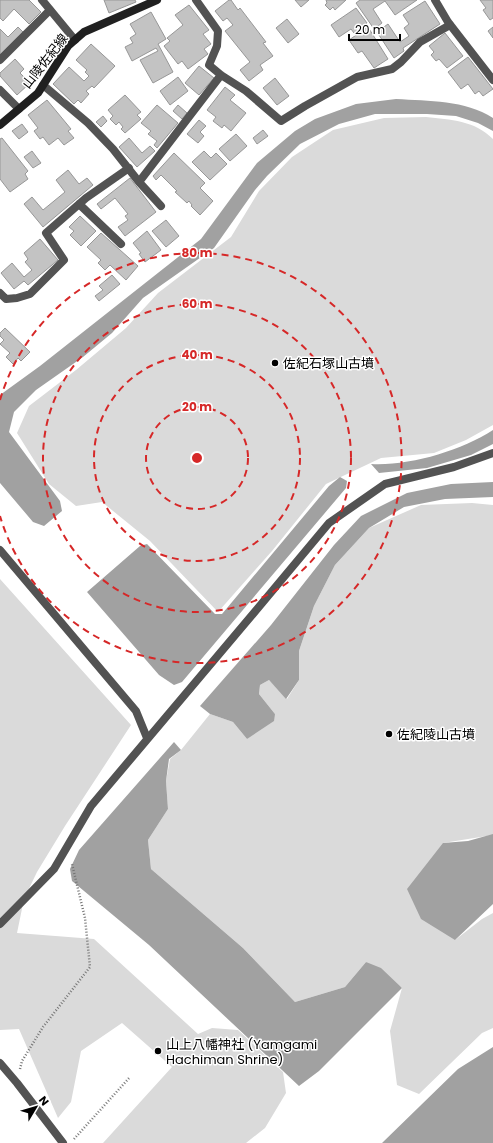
<svg xmlns="http://www.w3.org/2000/svg" width="493" height="1143" font-family="Poppins,'Noto Sans JP',sans-serif">
  <style>
    .green { fill: #dadada }
    .water { fill: #a1a1a1 }
    .building { fill: #c3c3c3; stroke: #979797 }
    .lines { fill: none; stroke-linecap: round; stroke-linejoin: round }
    .path { stroke: #757575; stroke-width: 2.5; stroke-dasharray: 1 2; stroke-linecap: butt }
    .lane { stroke: #535353; stroke-width: 8 }
    .street { stroke: #535353; stroke-width: 8 }
    .secondary { stroke: #202020; stroke-width: 8 }
    .ring { fill: none; stroke: #d62828; stroke-width: 2; stroke-dasharray: 7 5 }
    .poi-dot { fill: #000; stroke: #fff; stroke-width: 1.5 }
    .labels { text-anchor: middle; dominant-baseline: central; stroke-width: 3; stroke-linejoin: round; paint-order: stroke }
    .street-label { font-size: 13px; fill: #000; stroke: #fff }
    .poi-label { font-size: 13px; fill: #000; stroke: #fff; text-anchor: start }
    .centre { fill: #d62828; stroke: #fff; stroke-width: 2 }
    .ring-label { font-size: 12px; text-anchor: middle; font-weight: bold; fill: #d62828; stroke: #fff; stroke-width: 3; stroke-linejoin: round; paint-order: stroke }
  </style>
  <rect width="100%" height="100%" fill="#fff"/>
  <path class="green" d="M426 117C451 120 474 120 493 139V425L466 440 434 453 381 458 326 484 272 551 218 612 150 541 102 502 76 506 49 484 17 433 29 406 76 370 126 328 158 293 231 237 259 191 292 157 333 130 384 118Z
    M472 503 493 505V835L443 843 455 940 482 919 493 913V1028L482 1033 419 1094 397 1085 390 1031 402 988 366 962 345 987 295 1002 243 948 151 869 148 840 168 809 166 781 170 759 181 750 210 714 233 722 247 739 275 714 259 694 260 685 269 680 287 699 299 680V651L314 606 335 565 369 528 421 505Z
    M0 579 131 725 65 826 37 872 24 899 17 933 94 939 198 1034 212 1028 238 1030 283 1072 286 1093 265 1128 246 1143H103L172 1067 122 1023 81 1051 71 1102 58 1118 19 1029 0 1030Z"/>
  <path class="water" d="M396 99C429 101 465 100 493 118V131L478 123 456 116 427 114H375L339 124 300 144 267 176 255 190 214 248 143 298 112 333 83 357 36 390 14 412 9 432 60 501 62 511 44 526 33 522 0 483V395L40 366 201 239 257 163 295 131 315 119 356 104Z
    M493 430V444L471 455 427 468 379 473 371 464C410 466 460 451 493 430Z
    M340 477 347 481 346 488 182 682 174 685 159 675 87 592 140 546 147 544 215 614H222L329 486Z
    M493 482V497L445 499 404 507 369 528 335 565 314 606 299 651V680L286 699 269 680 260 685 259 694 275 714 274 721 247 739 233 722 210 714 200 706 271 625 334 545 361 516 407 493 451 484Z
    M174 742 181 750 169 759 166 781 168 809 148 840 151 869 243 948 295 1002 345 987 366 962 381 968 402 988 319 1071 299 1086 149 945 72 881 70 869 79 850Z
    M493 834V904L455 940 421 919 407 889 443 843 468 841Z
    M493 1047V1143H382L458 1069Z"/>
  <path class="building" d="M0 0H29L41 12 29 24 14 9 3 21 0 18Z
    M104 0H135L136 2 109 13Z
    M229 0H231L238 10 240 8 266 42 263 43 273 56 260 65 263 70 249 81 240 70 250 62 225 31 233 25 227 18 223 21 215 11Z
    M295 0H309L301 7Z
    M326 0H346L335 10 333 7 330 10 325 5 327 3Z
    M360 0H417L395 15 385 1 373 9 382 23 374 29 356 3Z
    M480 0H493V18L490 20 483 10 486 8Z
    M425 1 440 24 403 48 404 51 394 58 377 32 388 24 400 42 409 36 404 28 409 24 403 15Z
    M189 5 209 30 203 34 211 44 204 49 208 54 188 69 182 61 178 64 164 46 170 41 167 38 183 25 175 15Z
    M356 8 367 23 354 33 351 29 339 37 331 25Z
    M151 12 166 39 158 44 173 72 153 83 140 60 158 51 156 48 132 61 125 47 133 43 130 38 136 34 130 24Z
    M287 19 299 34 288 43 276 28Z
    M18 27 23 32 0 55V29L8 37Z
    M368 27 388 59 374 68 362 51 358 53 349 40Z
    M493 27V38L488 31Z
    M445 33 463 56 447 68 439 59 436 61 431 55 434 52 429 46Z
    M91 44 115 66 94 88 92 86 86 91 89 94 81 103 78 100 74 104 53 84 69 67 84 81 89 76 85 72 87 70 76 60Z
    M468 57 493 89 483 96 479 91 475 94 468 84 461 89 448 72Z
    M15 59 24 69 20 73 30 83 17 95 0 76V73Z
    M199 66 214 78 199 95 185 83Z
    M178 77 188 91 170 105 160 91Z
    M275 78 289 96 277 105 263 88Z
    M225 87 235 95 230 100 246 113 231 131 224 125 222 128 213 121 216 117 207 110Z
    M125 95 141 112 137 115 141 119 125 133 121 129 123 127 119 122 116 125 110 119 113 116 108 110Z
    M47 100 71 129 68 131 74 138 64 145 58 138 49 145 43 137 40 139 34 131 38 128 28 115Z
    M157 105 178 123 157 148 154 145 157 141 148 134 151 131 141 123Z
    M178 105 187 113 182 119 173 111Z
    M103 116 107 121 101 127 96 122Z
    M199 120 206 126 200 132 204 136 198 143 187 134Z
    M22 124 28 132 19 139 12 131Z
    M263 130 268 136 257 144 253 138Z
    M236 134 247 146 230 161 219 149Z
    M2 138 28 171 25 174 28 179 10 192 0 179V139Z
    M129 138 142 153 150 146 155 151 137 167 119 147Z
    M32 151 41 163 33 168 24 157Z
    M204 151 211 158 216 153 227 164 210 180 192 162Z
    M174 153 205 183 200 188 213 201 200 215 191 206 192 205 189 201 187 203 175 192 177 191 161 175 156 180 153 176Z
    M68 170 79 184 87 178 93 185 43 227 24 204 32 197 43 210 65 192 56 180Z
    M130 178 156 212 125 236 118 227 128 220 125 216 128 214 115 198 101 209 97 204Z
    M80 216 96 231 81 246 70 235 74 231 69 227Z
    M166 220 179 236 166 247 152 231Z
    M147 231 161 250 145 262 139 254 141 253 133 243Z
    M101 233 138 266 126 280 110 265 105 270 98 263 101 260 87 247Z
    M40 239 58 260 28 285 24 281 14 289 1 273 12 263 24 277 32 270 25 262 28 259 24 253Z
    M112 275 120 284 99 301 95 296 103 290 99 286Z
    M5 328 30 352 21 361 18 358 13 364 6 357 10 353 0 344 4 340 0 336V333Z"/>
  <g class="lines">
    <path class="path" d="M20 1069 22 1061 43 1027 90 967 85 918 72 864
      M74 1139 130 1077"/>
    <path class="lane" d="M196 0 218 31 217 46 209 65 221 75 246 91 281 121 305 106 357 77 392 69 401 62 420 42 450 25
      M0 60 50 10
      M43 85 88 123 113 149 139 182 161 206
      M139 182 221 75
      M79 204 121 244
      M0 293 6 299 17 298 30 294 64 260 46 233 86 198 129 168"/>
    <path class="street" d="M42 0 75 40
      M435 0 448 22 493 80
      M0 90 19 109
      M0 550 136 711 147 738
      M0 924 54 869 91 806 258 608 329 523 385 484 454 467 493 453
      M0 1063 17 1083 63 1143"/>
    <path class="secondary" d="M0 125 38 93 68 46 84 32 157 0"/>
  </g>
  <g class="ring">
    <circle cx="197" cy="458" r="51"/>
    <circle cx="197" cy="458" r="103"/>
    <circle cx="197" cy="458" r="154"/>
    <path d="M0 400A205 205 0 1 1 0 516"/>
  </g>
  <g class="poi-dot">
    <circle cx="275" cy="363" r="4"/>
    <circle cx="389" cy="734" r="4"/>
    <circle cx="158" cy="1051" r="4"/>
  </g>
  <g class="labels">
    <g class="street-label">
      <text transform="translate(45 61) rotate(-52)">山陵佐紀線</text>
    </g>
    <g class="poi-label">
      <text x="283" y="363">佐紀石塚山古墳</text>
      <text x="397" y="734">佐紀陵山古墳</text>
      <text x="166" y="1044">山上八幡神社 (Yamgami<tspan x="166" dy="15">Hachiman Shrine)</tspan></text>
    </g>
  </g>
  <circle cx="197" cy="458" r="6" class="centre"/>
  <g class="ring-label">
    <text x="197" y="257">80 m</text>
    <text x="197" y="308">60 m</text>
    <text x="197" y="359">40 m</text>
    <text x="197" y="411">20 m</text>
  </g>
  <g transform="translate(36 1107) rotate(52)" stroke="#ffffff" stroke-width="3" paint-order="stroke">
  <path d="M0-3L7 15L0 10L-7 15Z" fill="#000000"/>
  <text y="-6" font-size="11" font-weight="bold" text-anchor="middle" fill="#000000">N</text>
  </g>
  <path d="M349 34v6h51v-6" fill="none" stroke="#000000" stroke-width="2"/>
  <text x="355" y="34" font-size="12" fill="#000000" stroke="#ffffff" stroke-width="3" paint-order="stroke">20 m</text>
</svg>
